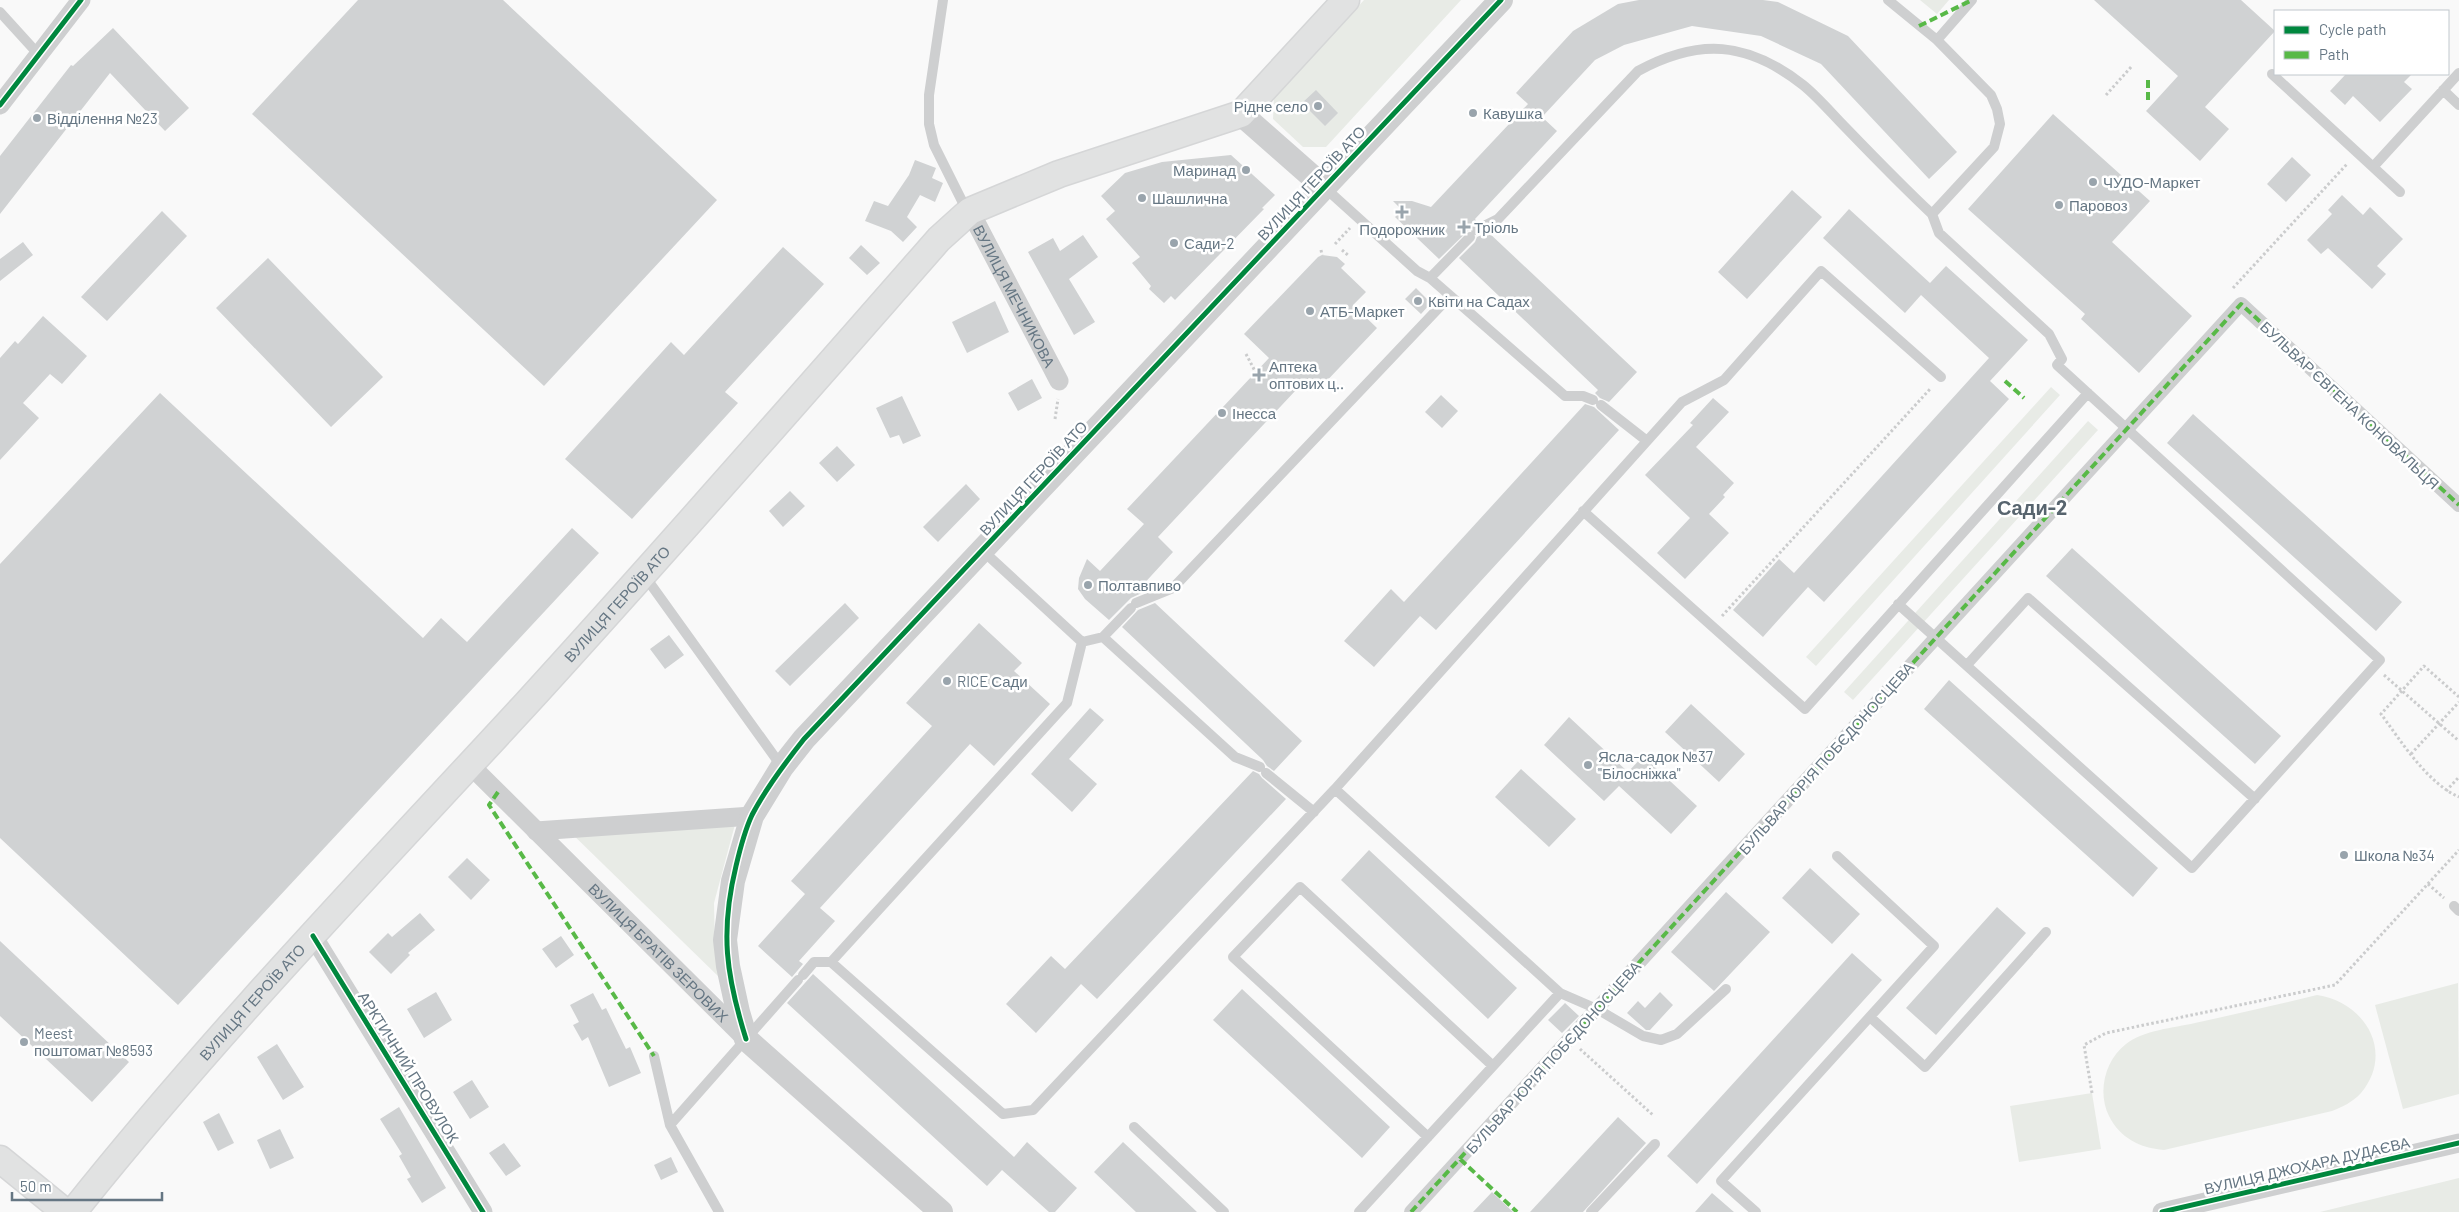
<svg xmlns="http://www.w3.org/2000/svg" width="2459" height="1212" font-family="Barlow,sans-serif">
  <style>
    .green { fill: #e8ebe6 }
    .building { fill: #d0d2d3 }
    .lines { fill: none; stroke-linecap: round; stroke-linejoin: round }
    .secondary-casing { stroke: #d5d6d7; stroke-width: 29 }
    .path { stroke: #cbcccd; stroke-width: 3; stroke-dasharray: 2.5 2.5; stroke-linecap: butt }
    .service { stroke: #cecfd0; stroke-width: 10 }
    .pedestrian { stroke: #cecfd0; stroke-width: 14 }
    .minor { stroke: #cecfd0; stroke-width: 19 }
    .tertiary { stroke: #cecfd0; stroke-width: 24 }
    .secondary { stroke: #e1e2e2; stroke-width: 26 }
    .quiet { stroke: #58b947; stroke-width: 4; stroke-dasharray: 8 4; stroke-linecap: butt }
    .cycleway-casing { stroke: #fff; stroke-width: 8 }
    .cycleway { stroke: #00873e; stroke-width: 5 }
    .poi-dot { fill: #99a4ac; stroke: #fff; stroke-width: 2 }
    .labels { text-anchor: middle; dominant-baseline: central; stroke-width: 5; stroke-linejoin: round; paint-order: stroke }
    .poi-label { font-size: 15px; fill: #657683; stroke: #fff; text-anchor: start }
    .street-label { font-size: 15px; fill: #657683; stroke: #fff }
    .district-label { font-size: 20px; font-weight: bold; fill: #57646e; stroke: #fff }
  </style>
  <rect width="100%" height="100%" fill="#f9f9f9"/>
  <path class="green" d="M1364 0H1461L1326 147H1303L1273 119 1274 98Z
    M1920 0H1949L1937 14Z
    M2051 387 2060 395 1816 666 1806 657Z
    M2088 421 2098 430 1853 700 1844 692Z
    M737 817 714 903 715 950 720 978 565 827Z
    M2458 983 2459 1094 2403 1109 2375 1005Z
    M2317 995C2365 1002 2395 1052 2361 1093 2353 1102 2342 1107 2332 1111L2164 1150C2140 1148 2120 1138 2109 1116 2097 1092 2105 1060 2126 1044 2144 1030 2173 1028 2195 1023 2236 1014 2277 1005 2317 995Z
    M2092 1093 2101 1149 2019 1162 2010 1106Z
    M2459 1178V1212H2320Z"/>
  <path class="building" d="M358 0H503L717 200 544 386 252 114Z
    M1639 0H1763L1778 2 1848 36 1957 152 1929 179 1821 64 1761 36 1692 26 1624 45 1595 60 1542 117 1557 131 1475 219 1477 222 1439 259 1395 217 1402 210 1393 201H1412L1431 207 1528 104 1516 93 1573 31 1618 4Z
    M2094 0H2241L2275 31 2205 107 2229 129 2200 161 2146 111 2178 76Z
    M113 28 189 108 165 131 110 73 0 214V156L71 65 73 66Z
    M2346 74H2412L2404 82 2412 89 2380 122 2353 96 2345 105 2330 91Z
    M1316 90 1338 113 1325 126 1302 103Z
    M2053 114 2150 201 2112 242 2192 316 2139 373 2081 319 2085 314 1968 209Z
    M1231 155 1275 195 1262 208 1264 209 1175 300 1171 296 1164 303 1149 289 1151 286 1132 263 1140 257 1106 219 1115 211 1101 196 1125 173 1162 162Z
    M2292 157 2311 175 2286 202 2267 184Z
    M915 160 936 168 932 178 943 183 935 202 920 195 907 217 917 227 903 242 891 231 865 221 874 201 888 206 909 175Z
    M1792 190 1822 217 1747 299 1718 272Z
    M2342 195 2363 215 2370 207 2403 239 2377 266 2386 274 2372 289 2328 248 2321 254 2307 240 2332 214 2328 210Z
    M1849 209 1930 283 1946 266 2028 340 1990 381 2009 399 1824 602 1808 587 1763 637 1733 610 1779 559 1794 573 1989 358 1921 295 1905 313 1823 238Z
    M162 211 187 236 107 321 81 297Z
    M1488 232 1637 372 1609 402 1600 398 1595 393 1598 390 1459 258 1475 242 1477 237Z
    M1083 235 1098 257 1069 279 1095 322 1074 335 1028 252 1053 238 1060 251Z
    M23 242 33 255 0 281V259Z
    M861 245 880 263 867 275 849 258Z
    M783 247 824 284 725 392 738 403 632 519 565 459 671 342 684 355Z
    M1322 255 1337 257 1345 264 1341 268 1366 292 1353 305 1377 328 1320 388 1309 378 1296 390 1158 537 1173 552 1140 588 1144 592 1131 598 1109 620 1085 599 1078 589 1079 578 1087 559 1100 571 1144 524 1127 509 1269 358 1244 334 1318 257Z
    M268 258 383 377 331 427 216 308Z
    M1416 288 1431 303 1421 314 1405 299Z
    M995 301 1009 332 967 353 952 322Z
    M43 316 87 356 62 384 50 374 23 403 39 418 0 460V358L15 341 18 344Z
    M1032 379 1042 398 1018 411 1008 393Z
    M160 393 423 638 441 618 467 642 572 528 599 553 178 1005 0 838V564Z
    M1441 395 1458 411 1442 428 1425 412Z
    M902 396 921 436 903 444 899 435 890 438 876 408Z
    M1713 398 1729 412 1696 447 1734 483 1723 495 1725 497 1709 514 1729 533 1685 579 1657 553 1690 518 1645 475 1693 425 1690 423Z
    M1585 404 1594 407 1619 430 1436 630 1420 616 1374 667 1344 641 1391 589 1404 602Z
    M2193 414 2402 602 2376 631 2167 443Z
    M837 446 855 465 837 482 819 463Z
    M966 484 980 499 938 542 923 527Z
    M790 491 805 506 783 527 769 511Z
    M2072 548 2281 736 2255 764 2046 576Z
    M845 603 859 618 790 686 775 671Z
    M1155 603 1302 741 1274 771 1267 766 1263 760 1122 627 1138 610Z
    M979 623 1022 663 1014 671 1050 704 994 766 970 744 820 908 835 921 799 961 803 964 792 977 758 946 805 894 791 881 932 726 906 703Z
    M669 635 684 655 665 669 650 649Z
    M1949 680 2158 868 2133 897 1924 709Z
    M1691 704 1745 754 1719 782 1665 732Z
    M1090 708 1104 720 1069 759 1097 784 1072 812 1031 774Z
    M1569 717 1628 772 1643 756 1697 806 1671 834 1619 786 1604 801 1544 745Z
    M1521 769 1576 819 1549 847 1495 797Z
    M1253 771 1259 774 1262 778 1286 799 1097 999 1081 984 1036 1033 1006 1004 1051 956 1065 969Z
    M1369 850 1517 988 1488 1019 1341 880Z
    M467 858 490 880 471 900 448 877Z
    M1810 868 1860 914 1832 944 1782 898Z
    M1726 892 1770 932 1714 991 1671 952Z
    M1997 907 2026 933 1936 1035 1906 1008Z
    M420 913 435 930 408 953 410 955 391 974 369 952 388 933 392 937Z
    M561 936 574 955 556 968 542 949Z
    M0 941 129 1062 92 1102 0 1016Z
    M1852 953 1882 980 1697 1184 1667 1156Z
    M813 974 1014 1157 1027 1142 1077 1188 1055 1212H1049L1002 1170 987 1186 787 1003Z
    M1242 989 1390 1127 1362 1158 1213 1020Z
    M436 992 452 1020 424 1038 407 1009Z
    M1660 992 1673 1005 1650 1030H1646L1627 1013 1638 1001 1645 1008Z
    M593 993 602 1010 606 1008 626 1049 630 1047 641 1073 609 1087 588 1037 582 1041 573 1025 579 1022 570 1005Z
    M1565 1003 1579 1016 1562 1033 1548 1020Z
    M277 1044 304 1087 283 1100 257 1057Z
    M472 1080 489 1107 470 1119 453 1092Z
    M399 1107 446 1188 422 1203 407 1179 411 1177 399 1156 402 1154 380 1119Z
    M219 1113 234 1143 218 1151 203 1122Z
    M1618 1117 1646 1143 1583 1212H1530Z
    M280 1129 294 1158 270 1169 257 1140Z
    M1123 1142 1155 1172 1197 1212H1136L1094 1172Z
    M504 1143 521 1166 506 1176 489 1153Z
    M671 1157 678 1172 661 1180 654 1165Z
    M1492 1192 1513 1212H1473Z
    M1712 1193 1734 1212H1695Z"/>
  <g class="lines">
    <g class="secondary-casing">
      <g id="secondary">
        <path d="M0 1159 65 1212"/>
        <path id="s3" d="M73 1212C214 1035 372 871 526 704 666 551 802 395 939 239L970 211 1059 174 1241 114 1346 0"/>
      </g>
    </g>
    <path class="path" d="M2106 95 2132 66
      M1335 244 1350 228
      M1321 250 1322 255
      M1342 250 1349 256
      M2233 288 2347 164
      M1246 354 1256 373
      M1055 419 1058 399
      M1722 616 1931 388
      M2384 675 2459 741
      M2459 697 2424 666 2381 714C2401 741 2427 783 2459 797
      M2411 754 2459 702
      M2446 791 2459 777
      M2428 884 2444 898
      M1580 1049 1654 1116
      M2092 1093 2084 1045 2106 1033 2335 985 2459 850"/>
    <path class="service" d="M943 0 929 95V124L934 145 962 201 969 210
      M1888 0 1937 40 1991 95 1997 109 2000 124 1994 147 1932 214 1939 233 2049 334 2062 359 2057 365 2380 660 2192 868 1898 604
      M0 12 39 55
      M1937 40 1972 0
      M2272 74 2373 167 2459 73
      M2443 90 2459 105
      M2373 167 2400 192
      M1324 187 1417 271 1430 278 1565 396H1583L1593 400
      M1476 230 1498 219 1638 71C1699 38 1747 41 1803 85 1818 97 1832 114 1846 128 1874 157 1902 186 1932 214
      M1430 278 1470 237
      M1601 405 1647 441
      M1583 511 1805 709 2088 393
      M982 550 1082 642
      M644 575 782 767
      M1136 603 1173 588 1450 296
      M1103 637 1235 757 1260 767
      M1082 642 1067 703 831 962 1003 1114 1033 1110 1335 789 1682 402 1724 380 1821 271 1941 377
      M1082 642 1103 637 1131 608
      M1967 665 2028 598 2255 799
      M1266 773 1314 812
      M1335 789 1560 993 1597 1009 1643 1036 1661 1040 1677 1034 1726 989
      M2454 906 2459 911
      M803 975 814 962H831
      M1870 1017 1925 1067 2046 932
      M654 1056 670 1125 719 1212
      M670 1125 798 980
      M1134 1127 1224 1212
      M1428 1137 1233 957 1300 887 1493 1066
      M1359 1212 1560 993
      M1591 1212 1655 1144
      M1756 1212 1721 1181 1934 946 1837 856"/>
    <path class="pedestrian" d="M1411 1212 2241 304 2459 505"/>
    <g class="minor">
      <path d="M0 105 81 0"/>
      <path id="s1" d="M970 211 1059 381"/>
      <path id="s2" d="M470 765 746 1039"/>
      <path d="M536 831 752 816"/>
      <path d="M313 936 483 1212"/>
      <path d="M2162 1212 2459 1143"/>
    </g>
    <path class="tertiary" d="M1241 114 1324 187
      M941 1212 746 1039 738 1012 728 966 725 940 733 881 752 816 782 767 804 739 1501 0"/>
    <use href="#secondary" class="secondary"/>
    <path class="quiet" d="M1919 26 1970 1
      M2148 80V100
      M2005 381 2024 398
      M498 792 489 805 654 1056
      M1460 1159 1517 1212
      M1411 1212 2241 304 2459 505"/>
    <g class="cycleway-casing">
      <path id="cycleway" d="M0 105 81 0
        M313 936 483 1212
        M746 1039C726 975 720 932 736 866 740 849 745 830 752 815 766 788 785 763 804 739L1501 0
        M2162 1212 2459 1143"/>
    </g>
    <use href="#cycleway" class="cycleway"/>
  </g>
  <g class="poi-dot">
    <circle cx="1318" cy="106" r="5"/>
    <circle cx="1473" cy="113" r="5"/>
    <circle cx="37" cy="118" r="5"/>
    <circle cx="1246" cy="170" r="5"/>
    <circle cx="2093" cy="182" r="5"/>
    <circle cx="1142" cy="198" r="5"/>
    <circle cx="2059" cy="205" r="5"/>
    <path d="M1399.5 204.5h5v5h5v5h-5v5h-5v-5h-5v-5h5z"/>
    <path d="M1461.5 219.5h5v5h5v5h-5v5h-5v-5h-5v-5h5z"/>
    <circle cx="1174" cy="243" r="5"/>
    <circle cx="1418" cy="301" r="5"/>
    <circle cx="1310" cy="311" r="5"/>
    <path d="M1256.5 367.5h5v5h5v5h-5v5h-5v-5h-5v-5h5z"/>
    <circle cx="1222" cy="413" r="5"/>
    <circle cx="1088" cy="585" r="5"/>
    <circle cx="947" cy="681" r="5"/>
    <circle cx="1588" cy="765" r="5"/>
    <circle cx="2344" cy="855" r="5"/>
    <circle cx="24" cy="1042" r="5"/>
  </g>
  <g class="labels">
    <g class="poi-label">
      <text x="1308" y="106" text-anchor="end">Рідне село</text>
      <text x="1483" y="113">Кавушка</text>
      <text x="47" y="118">Відділення №23</text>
      <text x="1236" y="170" text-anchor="end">Маринад</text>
      <text x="2103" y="182">ЧУДО-Маркет</text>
      <text x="1152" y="198">Шашлична</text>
      <text x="2069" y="205">Паровоз</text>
      <text x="1474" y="227">Тріоль</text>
      <text x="1402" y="229" text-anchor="middle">Подорожник</text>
      <text x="1184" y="243">Сади-2</text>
      <text x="1428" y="301">Квіти на Садах</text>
      <text x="1320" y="311">АТБ-Маркет</text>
      <text x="1269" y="366">Аптека<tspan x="1269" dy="17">оптових ц‥</tspan></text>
      <text x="1232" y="413">Інесса</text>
      <text x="1098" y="585">Полтавпиво</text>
      <text x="957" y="681">RICE Сади</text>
      <text x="1598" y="756">Ясла-садок №37<tspan x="1598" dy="17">"Білосніжка"</tspan></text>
      <text x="2354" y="855">Школа №34</text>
      <text x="34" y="1033">Meest<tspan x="34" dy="17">поштомат №8593</tspan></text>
    </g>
    <g class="street-label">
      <text transform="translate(1311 183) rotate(-47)">ВУЛИЦЯ ГЕРОЇВ АТО</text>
      <text stroke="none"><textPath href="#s1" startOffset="96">ВУЛИЦЯ МЕЧНИКОВА</textPath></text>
      <text transform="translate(2350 405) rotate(43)">БУЛЬВАР ЄВГЕНА КОНОВАЛЬЦЯ</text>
      <text transform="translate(1033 478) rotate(-47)">ВУЛИЦЯ ГЕРОЇВ АТО</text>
      <text stroke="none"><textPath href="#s3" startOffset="816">ВУЛИЦЯ ГЕРОЇВ АТО</textPath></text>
      <text transform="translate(1826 758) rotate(-48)">БУЛЬВАР ЮРІЯ ПОБЄДОНОСЦЕВА</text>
      <text stroke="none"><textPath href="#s2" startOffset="266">ВУЛИЦЯ БРАТІВ ЗЕРОВИХ</textPath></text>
      <text stroke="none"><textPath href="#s3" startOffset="276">ВУЛИЦЯ ГЕРОЇВ АТО</textPath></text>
      <text transform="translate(1553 1057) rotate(-48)">БУЛЬВАР ЮРІЯ ПОБЄДОНОСЦЕВА</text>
      <text transform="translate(409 1067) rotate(58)">АРКТИЧНИЙ ПРОВУЛОК</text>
      <text transform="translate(2307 1165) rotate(-13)">ВУЛИЦЯ ДЖОХАРА ДУДАЄВА</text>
    </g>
    <g class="district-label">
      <text x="2032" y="507">Сади-2</text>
    </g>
  </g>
  <rect x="2274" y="10" width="175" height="65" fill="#ffffff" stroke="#c1c8cd"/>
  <rect x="2284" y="26" width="25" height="8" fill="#00873e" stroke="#c1c8cd"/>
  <text x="2319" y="35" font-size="15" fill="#657683">Cycle path</text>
  <rect x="2284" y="51" width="25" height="8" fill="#58b947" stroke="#c1c8cd"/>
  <text x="2319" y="60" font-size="15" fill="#657683">Path</text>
  <path d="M12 1192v8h150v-8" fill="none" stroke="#657683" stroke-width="2.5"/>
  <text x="20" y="1192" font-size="15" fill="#657683" stroke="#ffffff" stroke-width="4" paint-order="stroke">50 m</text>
</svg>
